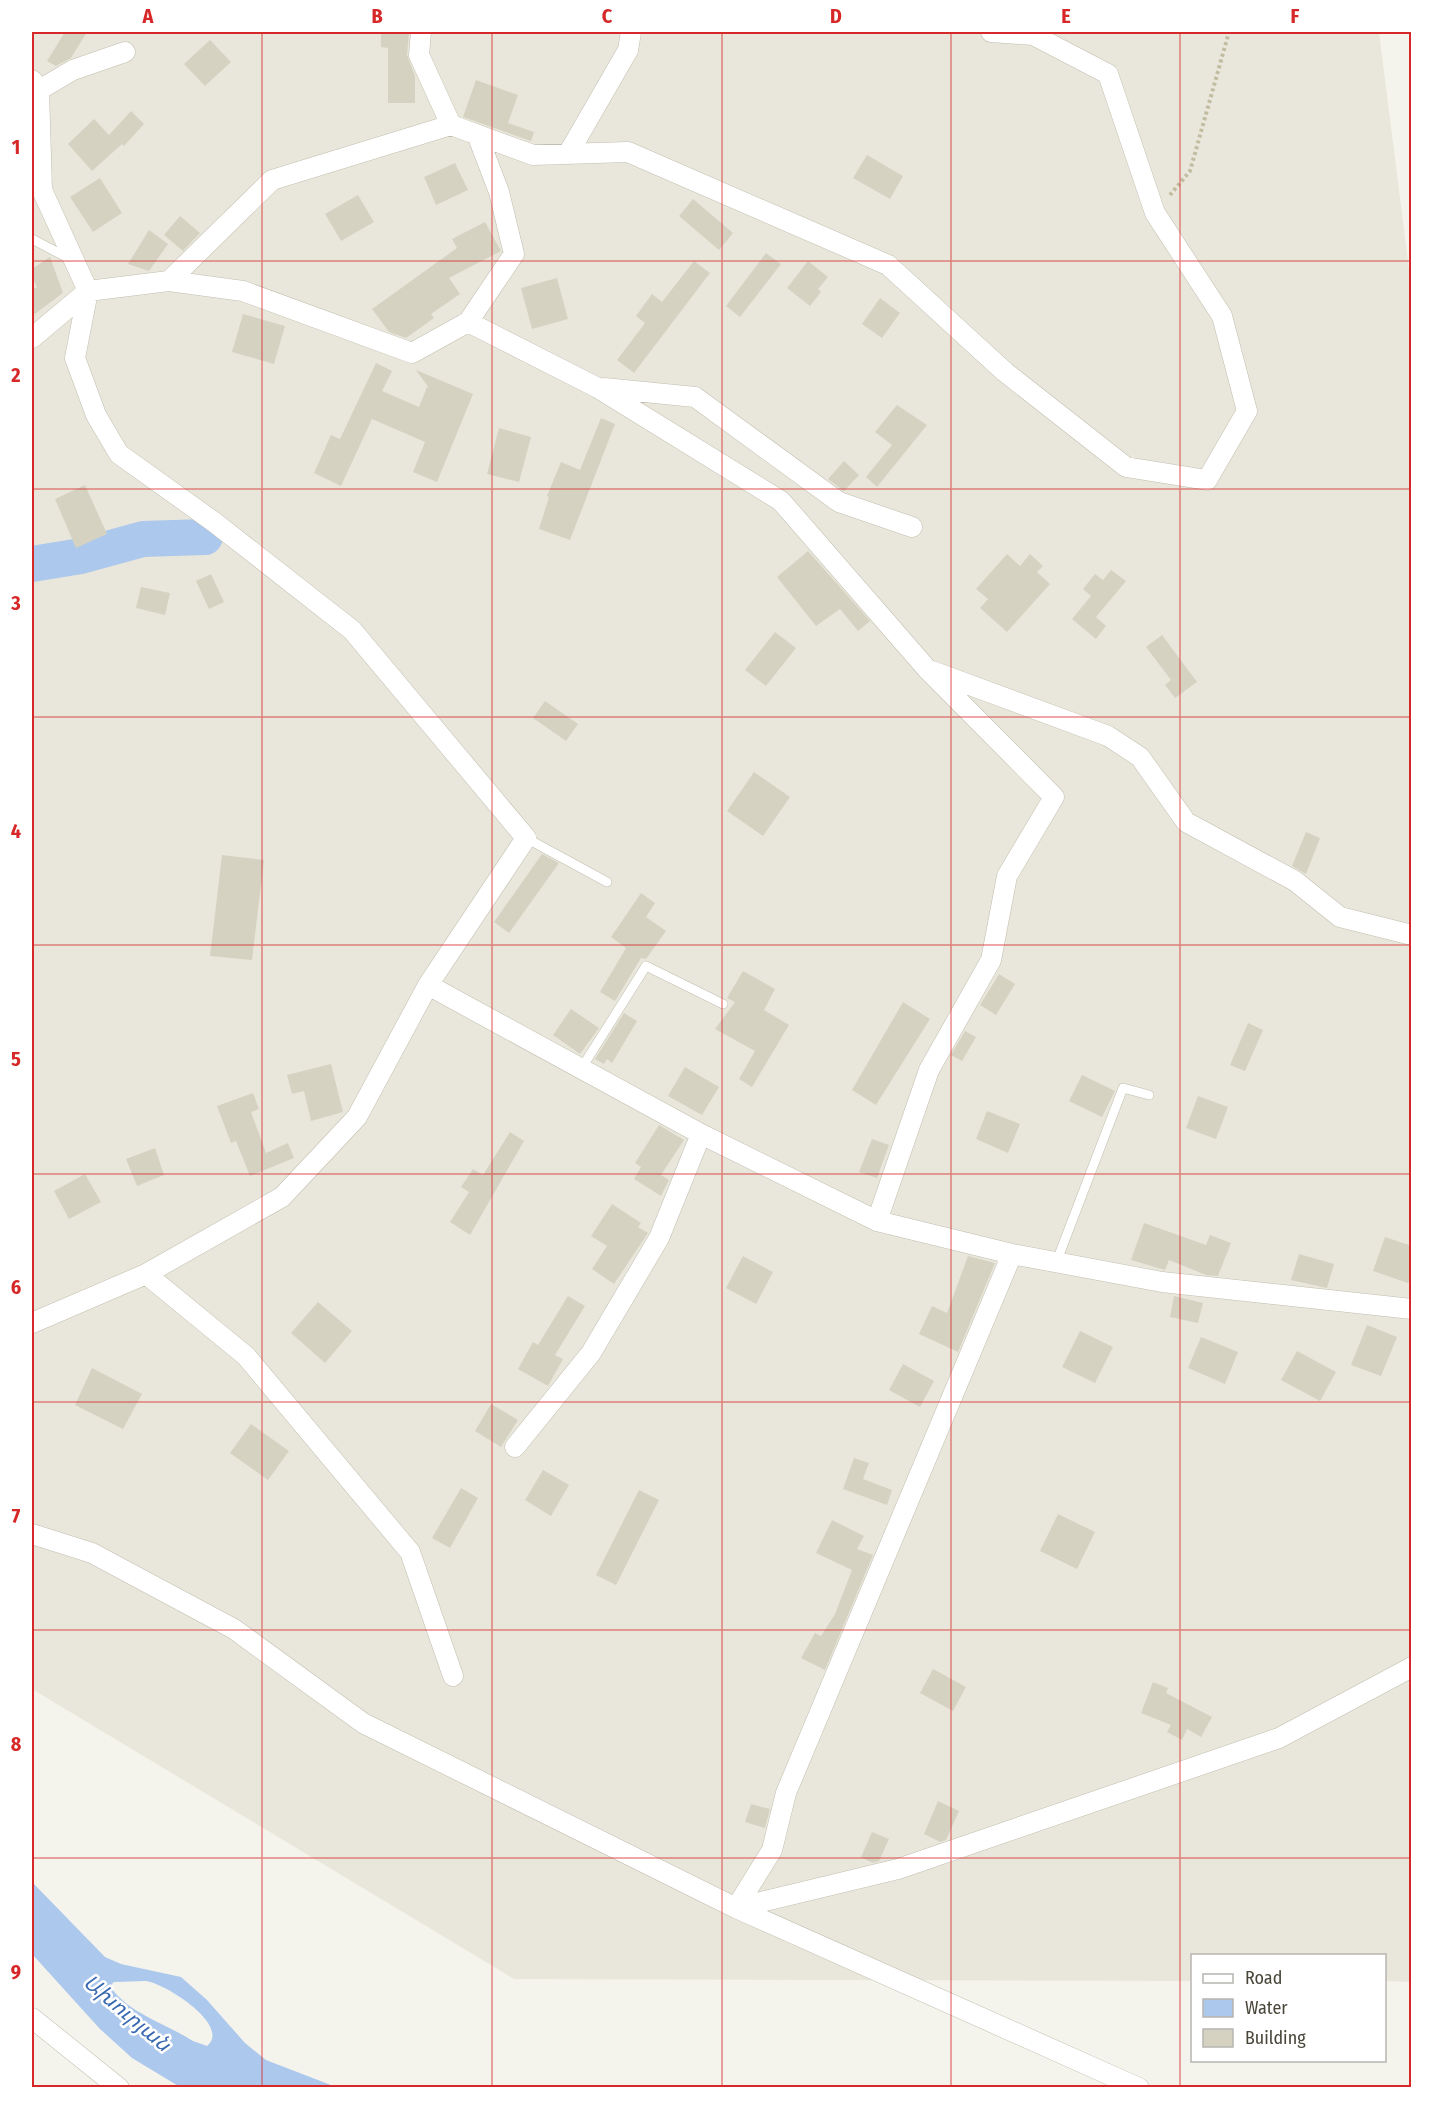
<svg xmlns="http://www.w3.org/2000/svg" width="1443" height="2119" font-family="'Fira Sans Condensed','Noto Sans Armenian',sans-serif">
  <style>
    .residential { fill: #e9e7db }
    .water { fill: #adc8ed; fill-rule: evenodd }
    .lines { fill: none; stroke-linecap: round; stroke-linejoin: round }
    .river { stroke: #adc8ed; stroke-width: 36 }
    .building { fill: #d6d2c2 }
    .service-casing { stroke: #c1beaf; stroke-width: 10 }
    .minor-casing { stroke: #c1beaf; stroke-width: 21 }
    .path { stroke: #c2bca1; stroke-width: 4; stroke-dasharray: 3 3; stroke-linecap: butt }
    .service { stroke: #fff; stroke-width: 9 }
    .minor { stroke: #fff; stroke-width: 20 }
    .grid { fill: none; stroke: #d62828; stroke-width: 1.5; stroke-opacity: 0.55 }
    .labels { text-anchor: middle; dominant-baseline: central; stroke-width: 5; stroke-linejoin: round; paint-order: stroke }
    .water-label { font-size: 21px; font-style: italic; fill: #3869b1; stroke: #fff }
    .neatline { fill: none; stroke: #d62828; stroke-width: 2 }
    .grid-label { font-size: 20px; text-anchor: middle; font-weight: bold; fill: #d62828 }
  </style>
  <rect width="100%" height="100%" fill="#f5f4ec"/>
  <path class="residential" d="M32 32H1379L1412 293 1411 1982 1385 1981 1384 1956H1192V1981L514 1979 32 1689Z"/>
  <path class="water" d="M32 1882 105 1957 121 1964 181 1977 207 2000 245 2043 266 2060 336 2087H180L132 2058 100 2029 32 1954ZM146 1981C164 1983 232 2025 207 2046L193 2041C167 2024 127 2013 110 1986L114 1982Z"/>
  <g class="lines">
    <path class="river" d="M32 564 81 556 143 539 205 537"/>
  </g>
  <path class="building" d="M65 32H87L71 58 56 66 47 61Z
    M381 32H409L407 55 415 76V103H388V48L381 47Z
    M210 40 231 62 205 86 184 64Z
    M476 80 518 95 508 123 534 132 531 141 463 117Z
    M131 111 144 124 124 146 122 144 92 171 68 144 94 119 109 135Z
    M867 155 903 176 890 199 853 178Z
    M455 163 468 190 436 205 424 177Z
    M100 178 122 213 93 232 70 197Z
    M358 195 374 222 341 241 325 214Z
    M693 199 733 233 719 250 679 216Z
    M180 216 200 233 183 251 164 235Z
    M485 222 501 251 449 278 460 294 431 314 434 318 406 338 389 332 372 309 457 248 452 239Z
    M149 230 168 244 149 271 128 264Z
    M766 253 781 264 740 317 726 306Z
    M50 257 63 293 32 316V290L37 287 32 277V269Z
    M694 261 710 273 634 373 617 360 645 323 636 316 652 294 662 302Z
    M808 261 828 277 818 289 821 292 810 306 787 288Z
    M557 278 568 319 532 329 521 288Z
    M880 298 900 313 882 338 862 324Z
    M243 314 285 326 274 364 232 352Z
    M376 363 392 371 382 391 419 407 427 387 429 388 416 370 473 394 437 482 413 472 425 442 372 419 341 486 314 473 331 435 340 439Z
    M897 405 927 425 877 487 866 477 892 445 875 432Z
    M601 418 615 424 570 540 539 529 549 497 547 496 561 462 580 470Z
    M499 428 531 437 519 482 487 474Z
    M844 461 859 475 844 491 828 479Z
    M85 485 107 534 76 548 55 499Z
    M808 551 870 621 858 631 840 609 816 626 777 577Z
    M1007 554 1020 566 1030 554 1043 566 1037 572 1050 584 1007 632 980 608 988 599 976 589Z
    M1111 570 1126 581 1096 617 1106 626 1096 639 1072 619 1091 596 1083 589 1095 574 1103 580Z
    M211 574 224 602 209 609 196 581Z
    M141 587 170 593 165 615 136 608Z
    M775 632 796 648 766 686 745 670Z
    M1162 635 1197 682 1175 698 1165 685 1171 680 1146 647Z
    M545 701 578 724 566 741 533 718Z
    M754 772 790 797 763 836 727 811Z
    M1306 832 1320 838 1306 874 1292 866Z
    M542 854 559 863 509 933 494 922Z
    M222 855 264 860 252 960 210 956Z
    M641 893 655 903 646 917 666 931 646 959 641 958 615 1001 600 992 626 948 611 937Z
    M743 971 775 989 764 1010 789 1025 752 1087 739 1079 755 1051 715 1029 735 1002 727 998Z
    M999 974 1015 984 996 1015 980 1005Z
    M903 1002 930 1019 876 1105 852 1090Z
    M571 1009 599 1028 580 1054 553 1035Z
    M624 1013 637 1021 612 1063 607 1059 604 1064 595 1059Z
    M1248 1023 1263 1030 1245 1071 1230 1065Z
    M965 1031 976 1037 962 1061 951 1055Z
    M331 1064 343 1112 311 1121 304 1091 292 1094 287 1075Z
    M685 1067 719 1087 702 1115 668 1096Z
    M1082 1075 1115 1091 1102 1117 1069 1101Z
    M253 1093 259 1109 251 1112 266 1153 288 1143 294 1158 250 1176 236 1141 231 1143 217 1106Z
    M1198 1096 1228 1107 1216 1139 1186 1128Z
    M987 1111 1020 1124 1008 1153 976 1139Z
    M659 1125 684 1140 661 1175 669 1180 661 1196 634 1179 641 1167 635 1163Z
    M510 1132 524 1141 470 1235 450 1222 469 1192 461 1187 473 1169 483 1175Z
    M872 1139 889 1145 877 1178 859 1172Z
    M155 1148 164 1175 137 1186 126 1159Z
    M85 1174 101 1202 69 1219 54 1191Z
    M612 1204 641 1223 638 1227 648 1233 614 1284 592 1269 607 1246 591 1236Z
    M1144 1223 1206 1245 1210 1235 1231 1243 1218 1276 1206 1275 1169 1260 1165 1270 1131 1260Z
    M1385 1237 1412 1246V1274L1408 1283 1373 1271Z
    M1299 1254 1334 1264 1327 1288 1291 1280Z
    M743 1256 773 1272 756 1304 726 1288Z
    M968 1256 995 1263 958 1352 919 1334 932 1306 947 1313Z
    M568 1296 585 1306 555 1355 563 1359 548 1386 518 1369 533 1342 538 1345Z
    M1174 1296 1203 1303 1198 1323 1170 1317Z
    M318 1302 352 1331 325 1363 291 1333Z
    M1367 1325 1397 1337 1381 1376 1351 1365Z
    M1080 1331 1113 1347 1095 1383 1062 1367Z
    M1201 1337 1238 1352 1225 1384 1188 1368Z
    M1297 1351 1336 1372 1320 1401 1281 1380Z
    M903 1364 934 1381 920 1407 889 1390Z
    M92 1368 142 1394 123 1429 75 1405Z
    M491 1404 518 1420 501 1447 475 1431Z
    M251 1424 289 1451 268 1480 230 1453Z
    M854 1458 869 1463 863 1479 892 1490 887 1505 843 1489Z
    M543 1470 569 1485 551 1516 525 1500Z
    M461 1488 478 1498 450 1548 432 1538Z
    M639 1490 659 1500 616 1585 596 1575Z
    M1058 1514 1095 1532 1077 1569 1040 1551Z
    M832 1520 864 1536 857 1549 873 1555 825 1670 801 1658 815 1633 821 1636 835 1614 852 1570 816 1553Z
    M933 1669 966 1687 953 1711 920 1693Z
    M1153 1682 1168 1688 1166 1693 1212 1717 1201 1737 1187 1729 1182 1740 1167 1732 1171 1725 1141 1713Z
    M938 1801 959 1811 946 1840 940 1842 924 1834Z
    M751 1804 770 1809 765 1828 745 1822Z
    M872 1832 889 1839 879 1861 873 1863 861 1857Z"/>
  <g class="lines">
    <g class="service-casing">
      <path id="service" d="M32 239 70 259
        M526 838 607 882
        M581 1069 646 966 723 1004
        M1056 1263 1123 1088 1149 1095"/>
    </g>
    <g class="minor-casing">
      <path id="minor" d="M421 32 419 55 451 125
        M32 80 39 90 42 190 88 291 75 358 96 415 119 454 214 522 352 630 526 838 428 985
        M39 90 73 70 125 52
        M568 154 628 50 631 32
        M169 281 243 291 412 353 468 322 514 254 499 192 478 137
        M468 322 598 388 781 501 927 669 1054 797 1007 876 991 960 929 1070 877 1221
        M32 338 88 291 169 281 272 180 451 125 533 155 628 152 888 265 1005 372 1126 467 1207 480 1247 411 1222 316 1155 213 1108 74 1033 35 991 32
        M604 388 695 397 839 502 912 527
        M932 671 1108 736 1140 757 1186 822 1295 881 1340 917 1412 935
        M146 1274 246 1356 410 1552 453 1676
        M32 1323 146 1274 282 1197 357 1117 428 985 701 1134 877 1221 1012 1254 1162 1282 1412 1309
        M515 1447 591 1353 659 1238 701 1134
        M32 1534 92 1553 234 1629 363 1723 736 1908 1139 2088
        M736 1908 898 1869 1279 1738 1412 1667
        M736 1908 772 1850 786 1793 1012 1254
        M32 2018 119 2088"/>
    </g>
    <path class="path" d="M1170 195 1190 171 1229 32"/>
    <use href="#service" class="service"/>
    <use href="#minor" class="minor"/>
  </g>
  <path class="grid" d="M262 32V2088M492 32V2088M722 32V2088M951 32V2088M1180 32V2088M32 261H1412M32 489H1412M32 717H1412M32 945H1412M32 1174H1412M32 1402H1412M32 1630H1412M32 1858H1412"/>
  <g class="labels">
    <g class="water-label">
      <text transform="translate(127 2013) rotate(40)">Ախուրյան</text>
    </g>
  </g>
  <rect width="1443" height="2119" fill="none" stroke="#ffffff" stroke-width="66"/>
  <rect x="1191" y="1954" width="195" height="108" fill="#ffffff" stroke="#b7b5b0" stroke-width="1.5"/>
  <rect x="1203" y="1974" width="30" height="9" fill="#ffffff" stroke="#b7b5b0" stroke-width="1.5"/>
  <text x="1245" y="1984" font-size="18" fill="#4a463a">Road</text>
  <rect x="1203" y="1999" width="30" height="18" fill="#adc8ed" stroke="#b7b5b0" stroke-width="1.5"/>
  <text x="1245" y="2014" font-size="18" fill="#4a463a">Water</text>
  <rect x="1203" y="2029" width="30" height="18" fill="#d6d2c2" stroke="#b7b5b0" stroke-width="1.5"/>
  <text x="1245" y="2044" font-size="18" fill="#4a463a">Building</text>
  <rect x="33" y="33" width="1377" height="2053" class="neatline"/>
  <g class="grid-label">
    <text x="148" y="23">A</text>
    <text x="377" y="23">B</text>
    <text x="607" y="23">C</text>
    <text x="836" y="23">D</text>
    <text x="1066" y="23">E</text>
    <text x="1295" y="23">F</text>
    <text x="16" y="154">1</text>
    <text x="16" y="382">2</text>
    <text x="16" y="610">3</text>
    <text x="16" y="838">4</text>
    <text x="16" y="1066">5</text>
    <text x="16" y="1294">6</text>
    <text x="16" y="1523">7</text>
    <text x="16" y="1751">8</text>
    <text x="16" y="1979">9</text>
  </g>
</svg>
